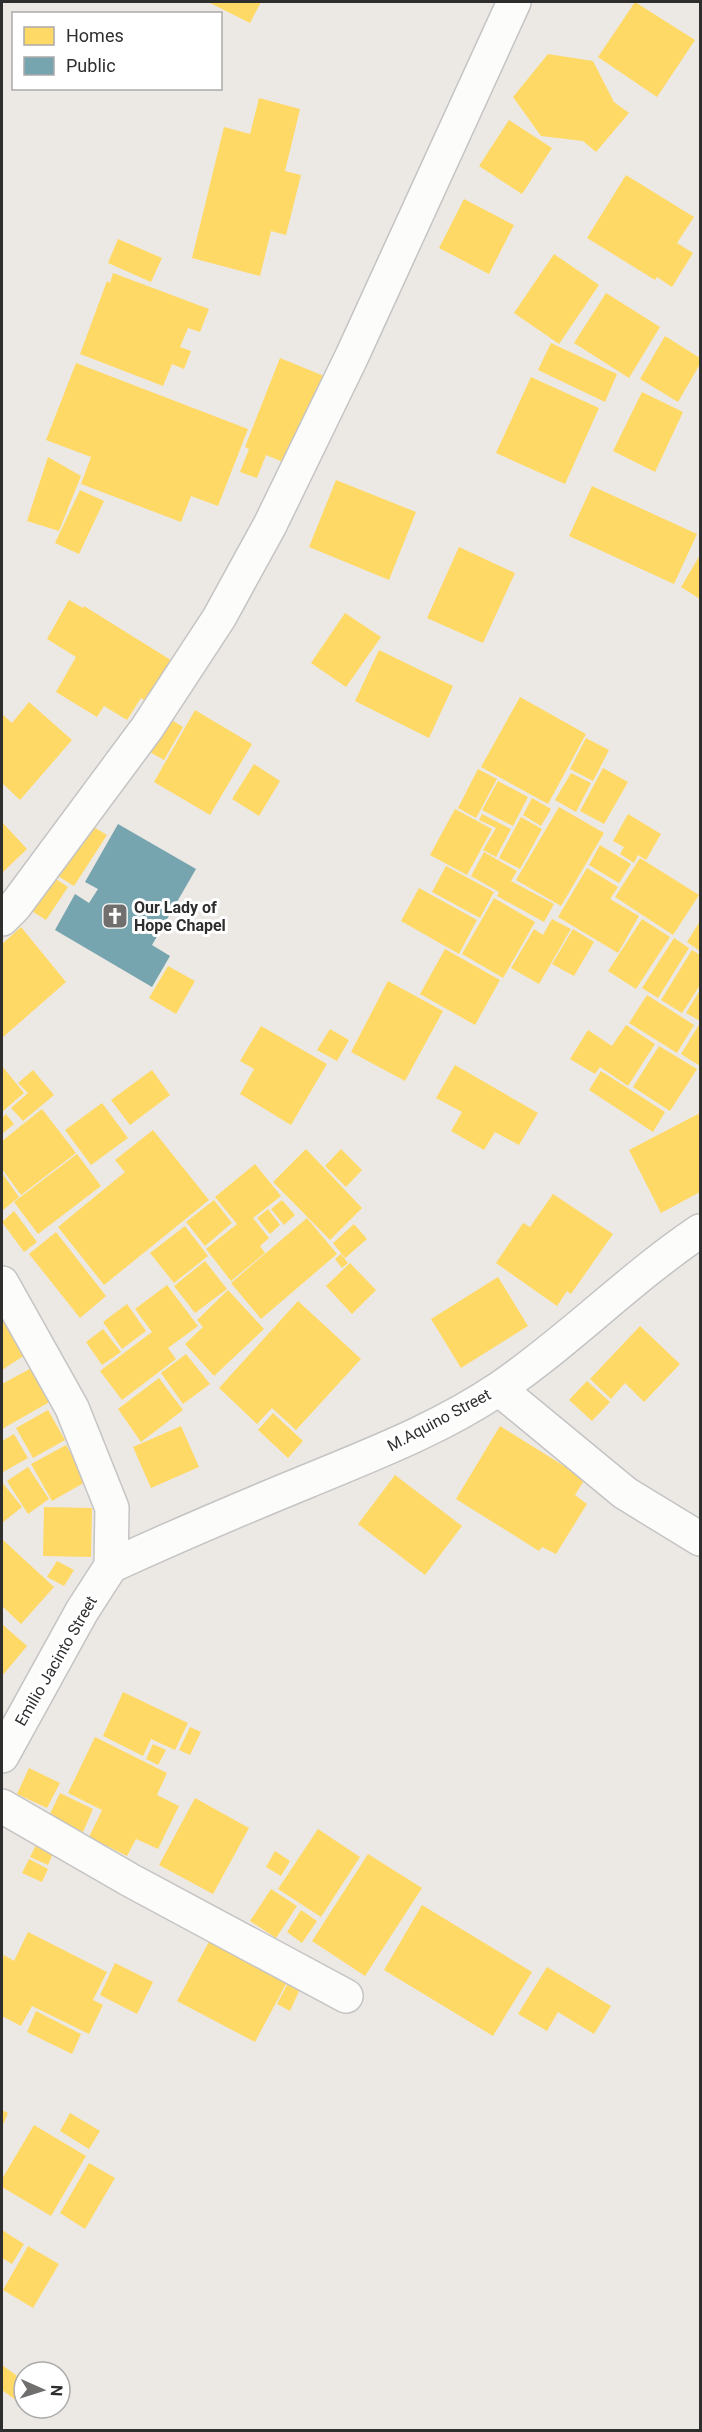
<svg xmlns="http://www.w3.org/2000/svg" width="702" height="2432" font-family="Roboto,sans-serif">
  <style>
    .homes { fill: #ffd966 }
    .public { fill: #76a5af }
    .lines { fill: none; stroke-linecap: round; stroke-linejoin: round }
    .minor-casing { stroke: #c5c4c5; stroke-width: 36 }
    .minor { stroke: #fcfcfb; stroke-width: 33 }
    .labels { text-anchor: middle; dominant-baseline: central; stroke-width: 6; stroke-linejoin: round; paint-order: stroke }
    .poi-label { font-size: 16px; font-weight: bold; fill: #2e2e2e; stroke: #fff; text-anchor: start }
    .street-label { font-size: 16px; fill: #2e2e2e; stroke: #fff }
  </style>
  <rect width="100%" height="100%" fill="#ece8e4"/>
  <path class="homes" d="M208 2H261L250 23Z
    M635 2 695 40 657 97 598 57Z
    M548 54 593 61 614 102 629 113 596 152 583 141 541 136 513 97Z
    M259 98 300 109 285 171 301 175 286 235 271 231 260 276 192 258 224 127 250 134Z
    M509 120 552 148 522 194 479 166Z
    M626 175 694 217 677 243 693 253 672 287 657 277 655 280 587 238Z
    M464 199 514 225 489 274 439 248Z
    M118 239 162 258 151 282 108 263Z
    M554 254 599 285 559 344 514 313Z
    M113 273 209 309 200 332 188 328 180 347 191 351 184 369 172 364 163 386 80 354 107 281 110 283Z
    M606 293 660 327 629 378 574 343Z
    M665 336 700 358V364L678 402 640 379Z
    M551 343 617 374 605 402 538 370Z
    M280 358 324 376 290 465 266 455 257 478 240 472 249 449 245 447Z
    M76 363 248 429 218 506 191 496 181 522 81 484 91 457 46 440Z
    M531 377 599 408 565 484 496 453Z
    M642 392 683 412 655 472 613 451Z
    M48 457 81 476 59 531 27 521Z
    M336 480 416 512 389 580 309 547Z
    M592 486 697 534 674 584 569 536Z
    M80 490 104 501 79 554 55 543Z
    M459 547 515 573 483 643 427 618Z
    M700 555V599L681 587Z
    M69 600 83 608 84 606 174 662 150 704 141 698 127 720 104 706 97 717 56 692 76 657 47 639Z
    M345 613 381 637 346 687 311 663Z
    M379 650 453 686 429 738 355 701Z
    M520 697 586 734 548 804 481 767Z
    M29 702 72 740 20 800 2 783V714L12 723Z
    M195 710 252 744 210 815 154 782Z
    M165 716 183 727 164 760 146 750Z
    M586 738 609 750 593 781 570 769Z
    M254 764 280 781 259 816 232 799Z
    M603 768 628 782 604 824 580 811Z
    M478 769 497 779 476 818 458 808Z
    M571 773 591 783 576 812 555 800Z
    M498 781 528 797 513 826 482 810Z
    M532 798 551 809 541 826 523 815Z
    M559 807 604 833 561 906 516 880Z
    M455 809 492 829 467 875 430 855Z
    M482 814 511 829 496 857 483 850 496 828 479 820Z
    M628 814 661 834 646 860 638 855 634 863 620 854 624 847 613 841Z
    M521 817 542 829 520 869 499 858Z
    M2 822 27 849 2 873Z
    M87 823 107 835 74 886 53 873Z
    M600 845 631 864 619 883 589 865Z
    M484 852 517 871 511 881 554 904 544 922 497 896 499 892 471 876Z
    M640 858 699 895 673 935 615 897Z
    M446 866 494 892 480 918 432 892Z
    M587 868 618 887 610 899 639 916 618 953 558 917Z
    M50 875 68 887 46 920 27 908Z
    M419 888 477 920 459 954 401 921Z
    M494 898 535 922 503 978 462 954Z
    M552 919 571 929 539 984 511 968 534 929 543 935Z
    M642 919 670 937 636 989 608 971Z
    M700 921V951L687 942Z
    M21 927 66 982 2 1038V944Z
    M573 929 594 942 574 976 552 964Z
    M674 938 689 948 658 998 642 988Z
    M445 949 500 980 475 1025 420 994Z
    M692 950 700 955V985L682 1013 661 1000Z
    M168 966 195 981 176 1014 149 998Z
    M388 981 443 1011 405 1081 351 1052Z
    M700 990V1021L686 1013Z
    M647 995 694 1025 677 1053 629 1023Z
    M700 1023V1066L681 1054Z
    M626 1025 655 1044 628 1086 600 1067 595 1074 570 1059 588 1030 612 1046Z
    M261 1026 327 1064 291 1125 240 1094 254 1069 240 1061Z
    M330 1029 349 1040 337 1061 317 1050Z
    M659 1046 697 1069 670 1111 633 1087Z
    M455 1065 538 1113 519 1145 495 1132 484 1150 451 1131 462 1112 436 1098Z
    M2 1066 24 1093 2 1112Z
    M33 1070 54 1095 23 1121 11 1108 28 1093 18 1083Z
    M152 1070 170 1095 130 1125 111 1100Z
    M601 1071 665 1112 653 1132 589 1090Z
    M102 1103 128 1138 91 1165 65 1130Z
    M42 1109 76 1153 21 1195 2 1169V1141Z
    M700 1113V1192L661 1213 629 1150Z
    M6 1114 14 1124 2 1134V1118Z
    M153 1130 209 1200 104 1285 58 1227 125 1172 115 1160Z
    M306 1149 362 1208 330 1240 273 1182Z
    M341 1149 362 1170 346 1187 325 1166Z
    M77 1154 101 1186 38 1234 14 1202Z
    M255 1164 281 1196 253 1218 269 1238 260 1246 265 1253 231 1281 206 1249 237 1224 215 1197Z
    M2 1173 19 1197 3 1210 2 1208Z
    M553 1194 613 1234 571 1294 567 1291 557 1306 496 1263 523 1223 530 1227Z
    M214 1200 232 1223 205 1246 186 1222Z
    M282 1200 295 1215 284 1225 271 1209Z
    M268 1209 280 1225 270 1234 257 1218Z
    M14 1211 37 1242 24 1252 2 1222Z
    M307 1218 337 1254 261 1319 231 1283Z
    M354 1224 367 1239 345 1258 333 1243Z
    M185 1226 208 1256 174 1283 150 1253Z
    M56 1232 106 1296 80 1318 29 1254Z
    M341 1254 348 1263 342 1268 335 1259Z
    M205 1261 227 1289 195 1313 174 1286Z
    M350 1263 376 1290 352 1314 326 1286Z
    M498 1277 528 1326 461 1368 431 1319Z
    M167 1285 198 1326 168 1348 176 1359 122 1400 100 1371 152 1332 135 1309Z
    M228 1290 264 1329 214 1376 185 1344 203 1327 197 1320Z
    M298 1301 361 1359 296 1430 272 1408 257 1424 219 1388Z
    M127 1304 146 1331 122 1349 103 1322Z
    M2 1312 28 1353 2 1370Z
    M640 1326 680 1364 644 1402 625 1383 611 1399 590 1379Z
    M103 1329 121 1352 102 1365 86 1342Z
    M186 1354 210 1384 183 1404 161 1373Z
    M35 1366 53 1400 2 1429V1384Z
    M159 1378 183 1410 141 1442 118 1409Z
    M587 1381 610 1402 592 1421 569 1400Z
    M48 1410 65 1440 33 1458 16 1428Z
    M273 1413 303 1441 288 1458 258 1430Z
    M181 1426 199 1467 151 1488 133 1447Z
    M500 1426 585 1479 575 1495 587 1504 556 1554 542 1547 539 1551 456 1499Z
    M14 1434 28 1458 3 1472 2 1441Z
    M66 1445 87 1481 52 1501 31 1464Z
    M28 1467 49 1499 28 1514 7 1481Z
    M395 1475 462 1526 425 1575 358 1524Z
    M2 1482 22 1507 2 1523Z
    M44 1507 92 1508 91 1557 43 1556Z
    M2 1539 54 1587 21 1624 2 1606Z
    M57 1561 74 1570 64 1586 47 1577Z
    M2 1624 27 1646 2 1676Z
    M123 1692 188 1723 175 1750 151 1739 143 1756 103 1736Z
    M190 1727 201 1732 190 1755 179 1750Z
    M95 1737 167 1773 157 1795 179 1806 158 1849 136 1839 127 1856 89 1837 102 1810 68 1793Z
    M153 1744 166 1750 158 1765 146 1759Z
    M29 1768 60 1783 47 1808 17 1794Z
    M60 1793 93 1809 83 1832 49 1816Z
    M195 1798 249 1828 213 1894 159 1865Z
    M318 1829 360 1857 321 1917 278 1889Z
    M37 1843 54 1851 48 1865 30 1857Z
    M275 1851 290 1861 281 1876 266 1867Z
    M368 1854 422 1888 365 1976 312 1941Z
    M29 1859 48 1869 42 1882 22 1873Z
    M271 1889 297 1906 276 1938 250 1921Z
    M422 1905 532 1972 493 2036 384 1970Z
    M301 1910 317 1921 302 1943 287 1932Z
    M28 1932 107 1972 93 2000 103 2005 89 2034 32 2006 21 2026 2 2016V1960L4 1955 14 1961Z
    M210 1940 287 1982 255 2042 177 2001Z
    M115 1963 153 1982 137 2014 100 1995Z
    M547 1967 611 2006 594 2034 558 2012 547 2031 518 2014Z
    M288 1983 300 1989 290 2011 277 2004Z
    M36 2011 81 2034 72 2054 27 2032Z
    M2 2110 8 2113 2 2127Z
    M70 2113 100 2131 89 2149 60 2131Z
    M34 2125 86 2156 51 2216 2 2187V2179Z
    M89 2163 115 2178 85 2229 60 2213Z
    M2 2230 24 2244 12 2264 2 2258Z
    M28 2246 59 2264 33 2308 3 2290Z
    M2 2365 24 2381V2391L17 2401 2 2390Z"/>
  <path class="public" d="M118 824 196 869 152 945 170 956 152 987 55 930 75 894 89 903 98 889 85 882Z"/>
  <g class="lines">
    <g class="minor-casing">
      <path id="minor" d="M2 919 15 906 147 728 219 618 270 525 352 356 514 2
        M2 1283 72 1408 112 1508 111 1566
        M499 1389 625 1493 700 1539
        M111 1566C176 1536 242 1508 308 1481 373 1454 441 1428 500 1388 570 1340 630 1278 700 1231
        M2 1756 82 1611 111 1566
        M2 1806 130 1880 346 1996"/>
    </g>
    <use href="#minor" class="minor"/>
  </g>
  <defs>
    <g id="church-square" transform="scale(1.35)"><rect x="-9" y="-9" width="18" height="18" rx="4" fill="#706f6e" stroke="#fff"/><path d="M-1.2-6h2.4v3.5h3.3v2.4h-3.3V6h-2.4V-.1h-3.3v-2.4h3.3Z" fill="#fff"/></g>
  </defs>
  <g fill-rule="evenodd">
    <use href="#church-square" x="115" y="916"/>
  </g>
  <g class="labels">
    <g class="poi-label">
      <text x="134" y="907">Our Lady of<tspan x="134" dy="18">Hope Chapel</tspan></text>
    </g>
    <g class="street-label">
      <text transform="translate(439 1420) rotate(-28)">M.Aquino Street</text>
      <text transform="translate(56 1661) rotate(-60)">Emilio Jacinto Street</text>
    </g>
  </g>
  <rect width="702" height="2432" fill="none" stroke="#2e2e2e" stroke-width="6"/>
  <rect x="12" y="12" width="210" height="78" fill="#ffffff" stroke="#ababab" stroke-width="1.5"/>
  <rect x="24" y="27" width="30" height="18" fill="#ffd966" stroke="#ababab" stroke-width="1.5"/>
  <text x="66" y="42" font-size="18" fill="#2e2e2e">Homes</text>
  <rect x="24" y="57" width="30" height="18" fill="#76a5af" stroke="#ababab" stroke-width="1.5"/>
  <text x="66" y="72" font-size="18" fill="#2e2e2e">Public</text>
  <g transform="translate(42 2390) rotate(93)"><circle r="28" fill="#ffffff" stroke="#ababab" stroke-width="1.5"/>
  <path d="M0-4.5L10 22L0 15L-10 22Z" fill="#706f6e"/>
  <text y="-9" font-size="16" font-weight="bold" text-anchor="middle" fill="#2e2e2e">N</text>
  </g>
</svg>
